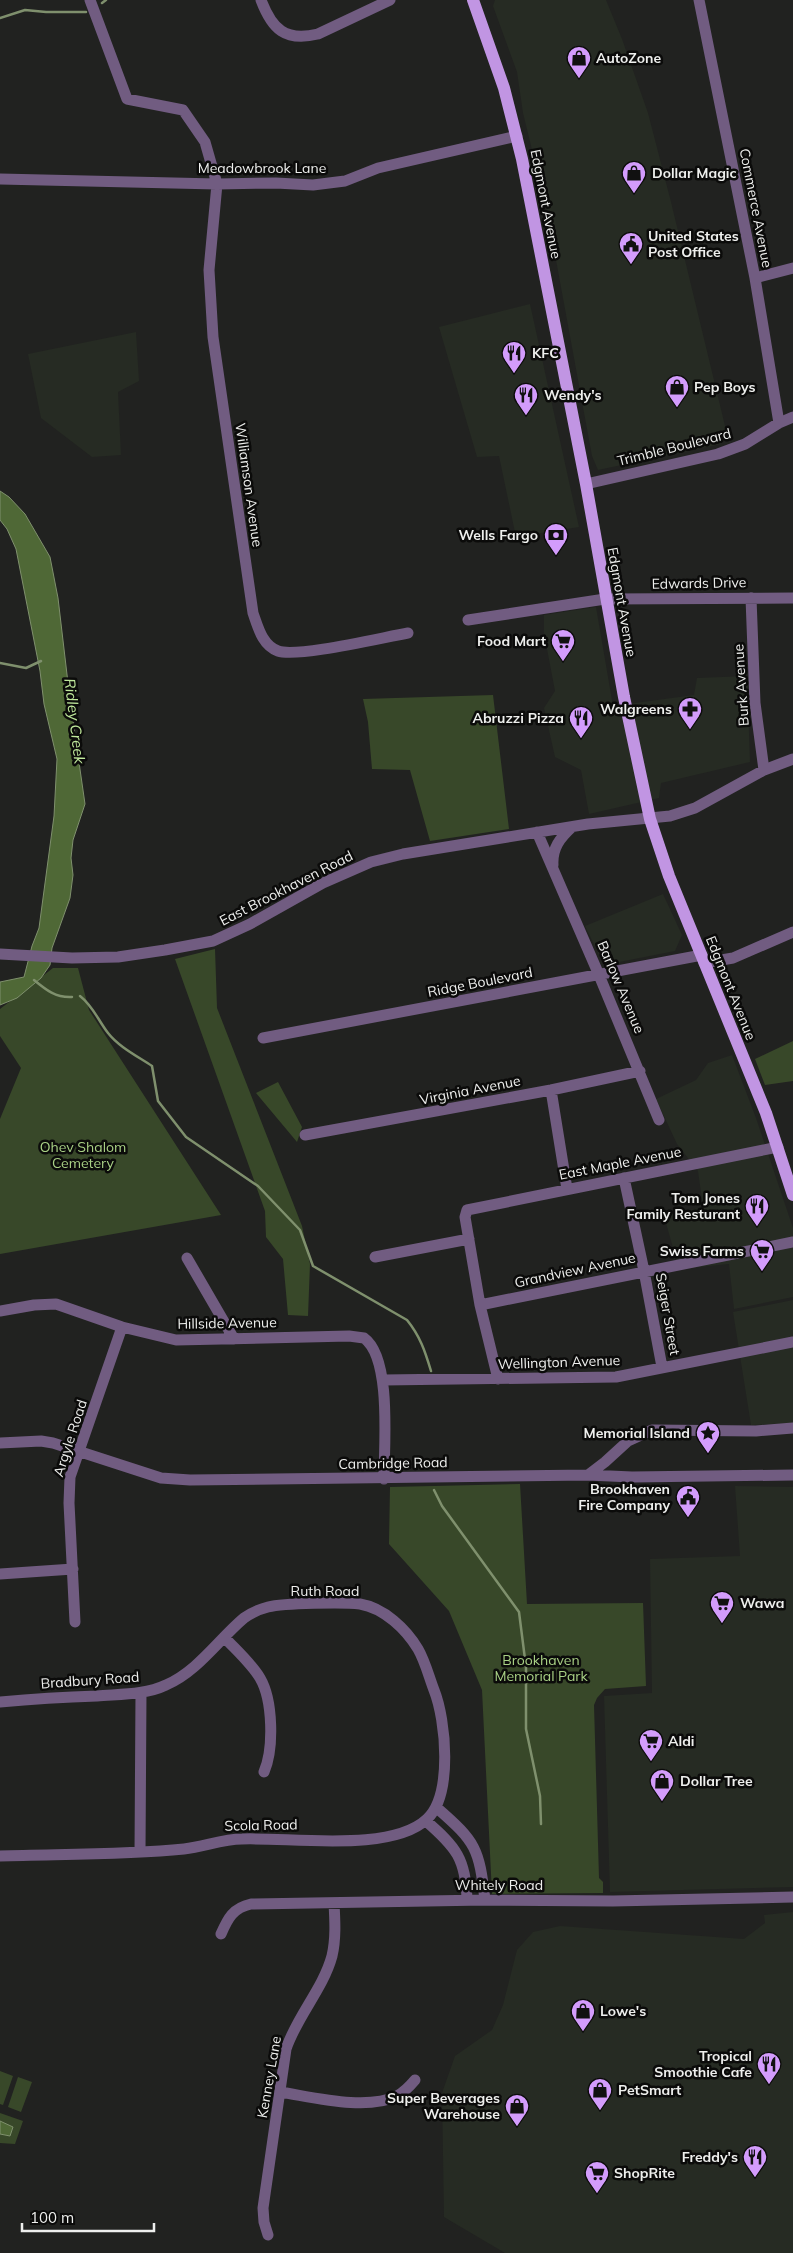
<svg xmlns="http://www.w3.org/2000/svg" width="793" height="2253" font-family="Mulish,sans-serif">
  <style>
    .built { fill: #262b23 }
    .green { fill: #384829 }
    .water { fill: #4f6836; stroke: #7f906d }
    .lines { fill: none; stroke-linecap: round; stroke-linejoin: round }
    .stream { stroke: #7f906d; stroke-width: 2.5 }
    .minor { stroke: #715c81; stroke-width: 11 }
    .major { stroke: #c195e3; stroke-width: 12 }
    .labels { text-anchor: middle; dominant-baseline: central; stroke-width: 5; stroke-linejoin: round; paint-order: stroke }
    .poi-label { font-size: 14px; font-weight: bold; fill: #eeefed; stroke: #0b0b0a; text-anchor: start }
    .street-label { font-size: 14px; fill: #eeefed; stroke: #0b0b0a }
    .park-label { font-size: 14px; fill: #a9d185; stroke: #0b0b0a }
    .water-label { font-size: 15px; font-style: italic; fill: #bfe89b; stroke: #0b0b0a }
  </style>
  <rect width="100%" height="100%" fill="#212220"/>
  <path class="built" d="M495 0H606L622 39 648 113 671 202 726 430 721 444 598 470 592 456 547 211 523 113 517 72 493 6Z
    M530 304 579 527 516 537 499 456 477 457 439 327Z
    M136 332 139 381 118 392 121 455 92 457 41 418 28 354Z
    M596 607 613 706 694 695 697 678 747 676 750 762 661 783 659 798 589 814 581 770 555 757 544 708 555 691 544 633V615Z
    M663 894 682 935 675 951 604 965 585 926Z
    M732 1055 756 1118 793 1228V1297L734 1309 729 1264 679 1269 664 1216 703 1207 698 1171 677 1144 656 1099 696 1080 708 1063Z
    M793 1300V1423L751 1425 733 1312Z
    M735 1486 793 1487V1887L610 1892 604 1696 652 1693 650 1559 740 1556Z
    M793 1912V2253H505L444 2217 442 2093 455 2056 492 2030 503 2005 517 1950 533 1932 560 1926 744 1939 765 1923 764 1915Z"/>
  <path class="green" d="M493 695 509 829 430 841 410 770 372 769 368 722 363 699Z
    M215 949 217 1008 302 1226 310 1264 308 1316 288 1315 283 1259 266 1237 265 1211 175 959Z
    M53 968H78L89 1010 221 1215 0 1254V1119L21 1068 0 1036V1009Z
    M793 1041V1081L765 1085 755 1059Z
    M278 1082 302 1127 297 1142 256 1093Z
    M520 1484 527 1604 643 1603 646 1686 605 1689 597 1698 594 1705 599 1878 603 1882V1893L492 1894 482 1690 449 1611 389 1544 390 1487Z
    M0 2071 13 2076 3 2105 0 2104Z
    M18 2077 32 2082 21 2112 8 2107Z
    M0 2113 23 2121 15 2144 0 2143Z"/>
  <path class="water" d="M0 491 9 497 25 514 50 557 58 598 70 700 85 804 73 840 71 858 73 875 70 898 52 948 50 965 41 978 17 998 0 1005V982L24 977 32 946 39 928 54 816 57 759 44 704 40 671 16 549 7 529 0 520Z
    M0 2121 13 2127 10 2136 0 2134Z"/>
  <g class="lines">
    <path class="stream" d="M102 3 106 0
      M0 18 25 10 46 12H86
      M0 663 26 668 41 661
      M34 980C46 990 56 998 72 997
      M80 996C93 1006 98 1020 108 1033 119 1047 137 1056 152 1066L158 1101 186 1137 258 1186 300 1230 313 1266 407 1320C420 1336 425 1351 431 1371
      M434 1490 442 1506 519 1612 526 1667V1729L540 1796 541 1824"/>
    <path class="minor" d="M90 0 127 99 183 110 205 142 217 184 209 270 213 337 253 613C258 627 262 645 278 651 297 658 384 637 408 633
      M261 0C272 29 285 42 318 34L390 0
      M699 0 755 278 779 423
      M0 179 217 184 276 183 313 185 345 181 378 168 517 136
      M755 278 793 268
      M586 484 718 454 745 444 779 423 793 417
      M751 598 755 703 764 770
      M468 620 605 599 793 598
      M537 832 599 975 659 1120
      M553 865C552 848 560 838 572 827
      M0 954 72 958 118 957 165 950 213 941 250 924 323 883 371 862 403 854 588 824 670 816 695 808 764 770 793 759
      M704 963 733 958 793 932
      M263 1038 702 955
      M551 1090 567 1189
      M305 1135 551 1090 640 1071
      M624 1178 644 1271 662 1367
      M375 1257 469 1239
      M187 1258 234 1339
      M480 1305 793 1242
      M0 1311 34 1305 56 1304 122 1327 176 1340 349 1336 364 1338C392 1358 384 1446 384 1479
      M498 1379 480 1305 465 1217 467 1210 778 1147
      M384 1380 616 1377 793 1342
      M0 1443 41 1441 53 1443 161 1478 190 1480 588 1475 632 1477 793 1475
      M588 1475 605 1462 628 1441 652 1430 756 1431 793 1428
      M0 1574 73 1569
      M75 1622 69 1503 70 1477 122 1327
      M224 1637C236 1650 251 1663 260 1678 273 1700 274 1749 264 1772
      M0 1702C32 1699 65 1697 97 1696 121 1694 145 1695 166 1685 198 1671 218 1640 244 1618 251 1613 260 1609 268 1607 284 1603 344 1602 360 1604 384 1608 406 1629 418 1649 425 1661 429 1677 434 1690 446 1720 453 1795 427 1819 391 1853 291 1837 242 1839 222 1839 204 1847 184 1849 123 1855 61 1854 0 1856
      M437 1808C476 1842 479 1848 485 1900
      M426 1821C456 1847 466 1859 467 1900
      M140 1852 141 1693
      M221 1934C228 1918 233 1908 251 1904L485 1900 613 1901 793 1897
      M280 2092C313 2097 366 2111 397 2096 404 2092 410 2086 415 2080
      M268 2235 264 2222 263 2208 286 2049C297 2016 323 1989 332 1956 336 1939 335 1921 334 1903"/>
    <path class="major" d="M473 0 504 88 522 159 586 484 624 697 650 819 669 876 766 1113 793 1195"/>
  </g>
  <defs>
    <g id="shop-pin" transform="scale(1.25)"><path d="M0 17L-7.5 6A9.5 9.5 0 1 1 7.5 6Z" fill="#d39cfc" stroke="#0b0b0a"/><path d="M-5-2.5h2.3a2.7 3.5 0 0 1 5.4 0H5L5.5 6h-11ZM-1.5-2.5h3a1.5 2.3 0 0 0-3 0Z" fill="#111"/></g>
    <g id="civic-pin" transform="scale(1.25)"><path d="M0 17L-7.5 6A9.5 9.5 0 1 1 7.5 6Z" fill="#d39cfc" stroke="#0b0b0a"/><path d="M-.6-6.5H3V-4.5H.6V-3L4-1V1h2V6H-6V1h2V-1L-.6-3ZM-1.2 2.5V6h2.4V2.5Z" fill="#111"/></g>
    <g id="restaurant-pin" transform="scale(1.25)"><path d="M0 17L-7.5 6A9.5 9.5 0 1 1 7.5 6Z" fill="#d39cfc" stroke="#0b0b0a"/><path d="M-5-6h1v4h1v-4h1v4h1v-4h1v5L-1.5 .5V6h-2V.5L-5-1ZM5-6V6H3V1.5H1.5Q1.5-4 5-6Z" fill="#111"/></g>
    <g id="bank-pin" transform="scale(1.25)"><path d="M0 17L-7.5 6A9.5 9.5 0 1 1 7.5 6Z" fill="#d39cfc" stroke="#0b0b0a"/><path d="M-6-4H6V4H-6ZM0-2.3a2.3 2.3 0 1 0 0 4.6a2.3 2.3 0 1 0 0-4.6Z" fill="#111"/></g>
    <g id="supermarket-pin" transform="scale(1.25)"><path d="M0 17L-7.5 6A9.5 9.5 0 1 1 7.5 6Z" fill="#d39cfc" stroke="#0b0b0a"/><path d="M-6-5.5h2.5l.6 2H6L4.5 2H-2.5L-4.4-4H-6ZM-1.5 3.2a1.3 1.3 0 1 0 .1 0ZM3 3.2a1.3 1.3 0 1 0 .1 0Z" fill="#111"/></g>
    <g id="pharmacy-pin" transform="scale(1.25)"><path d="M0 17L-7.5 6A9.5 9.5 0 1 1 7.5 6Z" fill="#d39cfc" stroke="#0b0b0a"/><path d="M-2-6h4v4h4v4h-4v4h-4v-4h-4v-4h4Z" fill="#111"/></g>
    <g id="sight-pin" transform="scale(1.25)"><path d="M0 17L-7.5 6A9.5 9.5 0 1 1 7.5 6Z" fill="#d39cfc" stroke="#0b0b0a"/><path d="M0-6L1.8-2.2L6-1.7L2.9 1.2L3.7 5.4L0 3.3L-3.7 5.4L-2.9 1.2L-6-1.7L-1.8-2.2Z" fill="#111"/></g>
  </defs>
  <g fill-rule="evenodd">
    <use href="#shop-pin" x="579" y="58"/>
    <use href="#shop-pin" x="634" y="173"/>
    <use href="#civic-pin" x="631" y="244"/>
    <use href="#restaurant-pin" x="514" y="353"/>
    <use href="#shop-pin" x="677" y="387"/>
    <use href="#restaurant-pin" x="526" y="395"/>
    <use href="#bank-pin" x="556" y="535"/>
    <use href="#supermarket-pin" x="563" y="641"/>
    <use href="#pharmacy-pin" x="690" y="709"/>
    <use href="#restaurant-pin" x="581" y="718"/>
    <use href="#restaurant-pin" x="757" y="1206"/>
    <use href="#supermarket-pin" x="762" y="1251"/>
    <use href="#sight-pin" x="708" y="1433"/>
    <use href="#civic-pin" x="688" y="1497"/>
    <use href="#supermarket-pin" x="722" y="1603"/>
    <use href="#supermarket-pin" x="651" y="1741"/>
    <use href="#shop-pin" x="662" y="1781"/>
    <use href="#shop-pin" x="583" y="2011"/>
    <use href="#restaurant-pin" x="769" y="2064"/>
    <use href="#shop-pin" x="600" y="2090"/>
    <use href="#shop-pin" x="517" y="2106"/>
    <use href="#restaurant-pin" x="755" y="2157"/>
    <use href="#supermarket-pin" x="597" y="2173"/>
  </g>
  <g class="labels">
    <g class="poi-label">
      <text x="596" y="58">AutoZone</text>
      <text x="652" y="173">Dollar Magic</text>
      <text x="648" y="236">United States<tspan x="648" dy="16">Post Office</tspan></text>
      <text x="532" y="353">KFC</text>
      <text x="694" y="387">Pep Boys</text>
      <text x="544" y="395">Wendy's</text>
      <text x="538" y="535" text-anchor="end">Wells Fargo</text>
      <text x="546" y="641" text-anchor="end">Food Mart</text>
      <text x="672" y="709" text-anchor="end">Walgreens</text>
      <text x="564" y="718" text-anchor="end">Abruzzi Pizza</text>
      <text x="740" y="1198" text-anchor="end">Tom Jones<tspan x="740" dy="16">Family Resturant</tspan></text>
      <text x="744" y="1251" text-anchor="end">Swiss Farms</text>
      <text x="690" y="1433" text-anchor="end">Memorial Island</text>
      <text x="670" y="1489" text-anchor="end">Brookhaven<tspan x="670" dy="16">Fire Company</tspan></text>
      <text x="740" y="1603">Wawa</text>
      <text x="668" y="1741">Aldi</text>
      <text x="680" y="1781">Dollar Tree</text>
      <text x="600" y="2011">Lowe's</text>
      <text x="752" y="2056" text-anchor="end">Tropical<tspan x="752" dy="16">Smoothie Cafe</tspan></text>
      <text x="618" y="2090">PetSmart</text>
      <text x="500" y="2098" text-anchor="end">Super Beverages<tspan x="500" dy="16">Warehouse</tspan></text>
      <text x="738" y="2157" text-anchor="end">Freddy's</text>
      <text x="614" y="2173">ShopRite</text>
    </g>
    <g class="street-label">
      <text x="262" y="168">Meadowbrook Lane</text>
      <text transform="translate(546 204) rotate(79)">Edgmont Avenue</text>
      <text transform="translate(756 208) rotate(79)">Commerce Avenue</text>
      <text transform="translate(674 447) rotate(-14)">Trimble Boulevard</text>
      <text transform="translate(249 485) rotate(82)">Williamson Avenue</text>
      <text transform="translate(699 583) rotate(-1)">Edwards Drive</text>
      <text transform="translate(622 602) rotate(80)">Edgmont Avenue</text>
      <text transform="translate(741 685) rotate(-94)">Burk Avenue</text>
      <text transform="translate(286 888) rotate(-27)">East Brookhaven Road</text>
      <text transform="translate(480 982) rotate(-11)">Ridge Boulevard</text>
      <text transform="translate(621 987) rotate(67)">Barlow Avenue</text>
      <text transform="translate(731 988) rotate(68)">Edgmont Avenue</text>
      <text transform="translate(470 1090) rotate(-11)">Virginia Avenue</text>
      <text transform="translate(620 1163) rotate(-11)">East Maple Avenue</text>
      <text transform="translate(575 1270) rotate(-12)">Grandview Avenue</text>
      <text transform="translate(668 1314) rotate(80)">Seiger Street</text>
      <text transform="translate(227 1323) rotate(-1)">Hillside Avenue</text>
      <text transform="translate(559 1362) rotate(-2)">Wellington Avenue</text>
      <text transform="translate(70 1438) rotate(-72)">Argyle Road</text>
      <text transform="translate(393 1463) rotate(-1)">Cambridge Road</text>
      <text x="325" y="1591">Ruth Road</text>
      <text transform="translate(90 1680) rotate(-4)">Bradbury Road</text>
      <text transform="translate(261 1825) rotate(-1)">Scola Road</text>
      <text x="499" y="1885">Whitely Road</text>
      <text transform="translate(269 2077) rotate(-80)">Kenney Lane</text>
    </g>
    <g class="park-label">
      <text x="83" y="1147">Ohev Shalom<tspan x="83" dy="16">Cemetery</tspan></text>
      <text x="541" y="1660">Brookhaven<tspan x="541" dy="16">Memorial Park</tspan></text>
    </g>
    <g class="water-label">
      <text transform="translate(75 721) rotate(83)">Ridley Creek</text>
    </g>
  </g>
  <path d="M22 2223v8h132v-8" fill="none" stroke="#eeefed" stroke-width="2.5"/>
  <text x="30" y="2223" font-size="15" fill="#eeefed" stroke="#0b0b0a" stroke-width="4" paint-order="stroke">100 m</text>
</svg>
